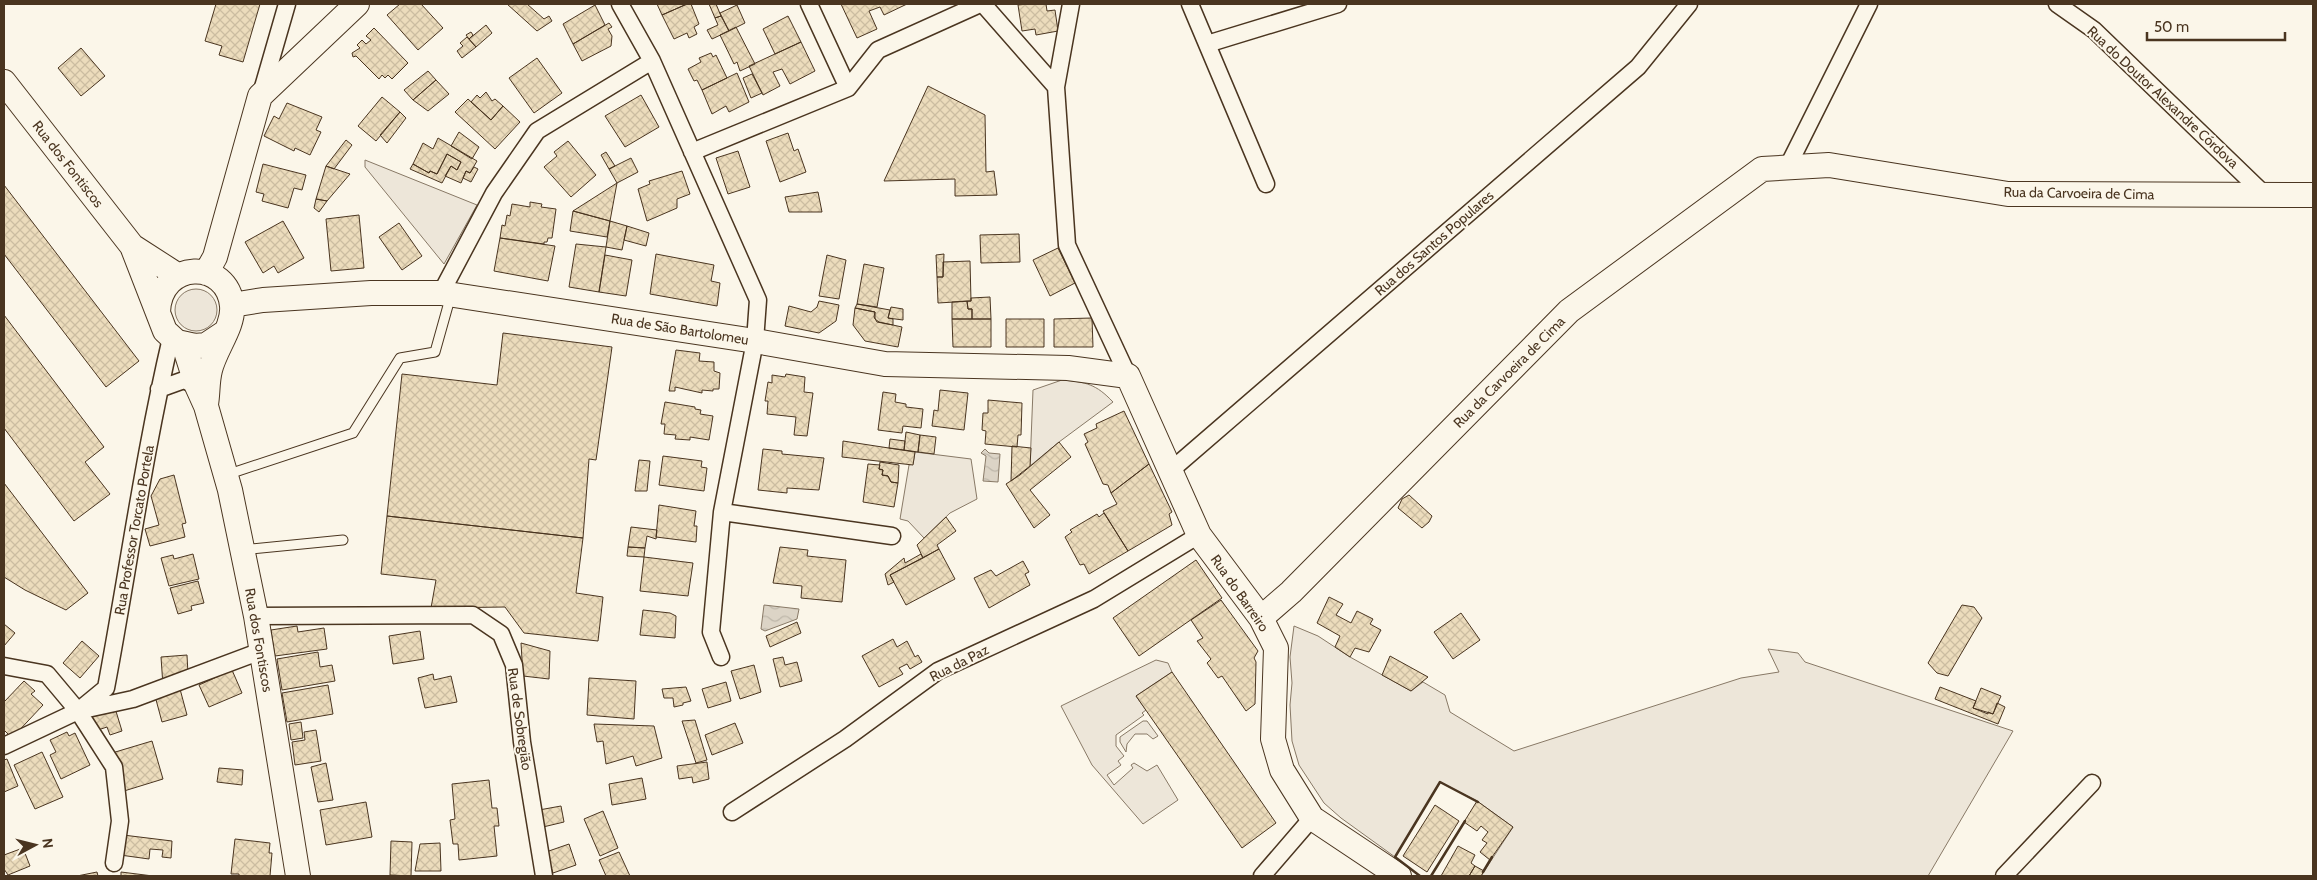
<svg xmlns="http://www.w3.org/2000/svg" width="2317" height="880" font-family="Cabin,sans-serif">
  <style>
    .green { fill: #ede6d9; stroke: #887966 }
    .water { fill: url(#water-waves); stroke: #887966 }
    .building { fill: url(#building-cross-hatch); stroke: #4a3520 }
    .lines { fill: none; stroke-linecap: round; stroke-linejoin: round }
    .lane-casing { stroke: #4a3520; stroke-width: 11 }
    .street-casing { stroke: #4a3520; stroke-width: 19 }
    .secondary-casing { stroke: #4a3520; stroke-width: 26 }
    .lane { stroke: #fbf6e9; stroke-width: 9 }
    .street { stroke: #fbf6e9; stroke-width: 16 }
    .secondary { stroke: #fbf6e9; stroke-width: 24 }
    .wall { stroke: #4a3520; stroke-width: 2.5 }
    .labels { text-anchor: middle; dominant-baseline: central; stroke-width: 4; stroke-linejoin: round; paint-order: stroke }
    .street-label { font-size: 14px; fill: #4a3520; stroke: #fbf6e9 }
  </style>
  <defs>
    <pattern id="water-waves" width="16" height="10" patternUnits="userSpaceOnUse" patternTransform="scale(1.25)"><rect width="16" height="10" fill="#dcd4c6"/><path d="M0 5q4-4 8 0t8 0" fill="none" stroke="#beb7aa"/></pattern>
    <pattern id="building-cross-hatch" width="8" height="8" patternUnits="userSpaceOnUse" patternTransform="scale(1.25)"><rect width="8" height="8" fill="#ecdcbc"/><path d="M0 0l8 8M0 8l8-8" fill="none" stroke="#ccbda1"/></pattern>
  </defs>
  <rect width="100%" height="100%" fill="#fbf6e9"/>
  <path class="green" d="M365 160 477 205 444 264 365 167Z
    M175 310a21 21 0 1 1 42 0a21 21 0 1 1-42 0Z
    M1062 380C1086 382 1096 384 1113 402L1059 442 1030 466 1033 390Z
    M915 452 971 459 977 499 950 513 924 538 908 521 900 519 909 465 913 464Z
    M1294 626 1318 636 1350 657 1411 691 1423 682 1445 695 1450 712 1514 751 1741 678 1779 672 1768 649 1798 653 1805 662 2013 731 1928 876H1481L1513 827 1477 801 1440 782 1395 857 1341 818 1324 803 1299 765 1292 741 1290 705 1292 683 1290 657Z
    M1156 660 1168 663 1172 672 1136 696 1146 710 1142 713 1144 715 1116 735V746L1124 756 1118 761 1121 765 1107 775 1114 785 1133 768 1131 765 1134 763 1147 771 1157 765 1178 800 1143 824 1092 765 1061 706Z
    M1143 721H1147L1158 736 1153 739 1147 734H1135L1127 744 1126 752 1120 742V737Z"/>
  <path class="water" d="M985 449 989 453 1000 454 998 482 983 481 986 456 981 453Z
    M764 605 799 609 797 619 765 631 761 629Z"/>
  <path class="building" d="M216 4H260L243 62 219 55 222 46 205 41Z
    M400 4H421L443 28 418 50 387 15Z
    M507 4H527L544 19 549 16 552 21 537 31Z
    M657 4H687L662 15Z
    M687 4H691L699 24 694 27 697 34 689 38 687 33 674 39 662 15Z
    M709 4H716L721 16 715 18Z
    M841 4H907L884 15 880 7 869 11 877 29 857 38Z
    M1028 4H1046L1047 11 1055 10 1058 31 1036 35 1035 29 1022 31 1018 5Z
    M595 5 605 25 573 44 563 24Z
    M737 5 745 23 729 31 720 13Z
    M721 16 729 31 712 39 707 30 718 25 715 18Z
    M788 16 801 42 775 54 763 29Z
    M609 23 612 27 608 29 612 36 611 46 582 61 573 44Z
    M486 25 492 33 476 47 469 39Z
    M736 27 755 64 740 71 737 62 734 64 720 35Z
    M374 28 408 63 392 79 388 75 385 78 382 75 379 79 356 56 353 57 352 53 360 48 357 45 362 40 366 44 371 40 366 36Z
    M471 32 473 35 469 39 466 35Z
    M467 37 476 47 462 58 457 51 463 46 460 43Z
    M801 42 815 71 790 84 782 69 773 72 780 86 763 95 749 66Z
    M81 48 105 76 81 96 58 68Z
    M711 53 713 57 716 55 727 78 702 90 697 80 694 81 688 69 701 62 699 58Z
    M537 58 562 93 534 113 509 78Z
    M428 71 436 80 413 100 404 90Z
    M737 73 749 102 729 112 726 106 712 114 702 90Z
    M752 74 762 93 751 98 743 78Z
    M436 80 449 94 428 111 413 100Z
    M928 86 985 115 986 172 994 171 997 195 955 196V179L884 181Z
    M486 92 492 101 495 99 503 106 491 120 471 102 477 95 480 98Z
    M641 95 659 127 625 147 605 116Z
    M382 97 400 112 376 141 358 126Z
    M468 99 491 120 503 106 520 122 495 149 455 112Z
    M287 103 322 117 316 130 321 132 310 155 295 148 294 151 264 136 274 116 279 119Z
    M400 112 406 118 387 143 380 135Z
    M459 132 479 147 472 159 451 146Z
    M788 133 794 151 798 149 806 172 780 182 766 141Z
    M438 138 477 161 470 173 466 171 461 183 445 176 451 166 457 170 461 162 447 154 437 174 430 171 429 173 413 164 423 143 433 149Z
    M346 140 352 145 334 169 326 166Z
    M568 141 596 175 571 197 544 167 557 156 554 152Z
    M738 151 750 187 728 194 716 158Z
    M606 152 615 166 609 169 601 155Z
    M447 154 461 162 457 170 451 166 442 183 410 169 413 164 429 173 430 171 437 174Z
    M631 158 638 172 617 183 609 169Z
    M263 164 306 175 302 190 294 188 288 208 262 201 264 194 256 192Z
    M326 166 350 174 327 201 316 199Z
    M474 167 478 169 471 182 463 178 466 171 470 173Z
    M682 171 690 194 677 199V208L647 221 638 189 650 184 649 181Z
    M617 183 610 221 573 211Z
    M4 185 139 361 106 387 4 254Z
    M818 192 822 212H789L785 197Z
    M316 199 327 201 319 212 314 208Z
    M530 202 542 204 541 207 556 209 552 238H548L547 242H544V244L500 238 502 225 505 226 507 215 510 216 512 204 530 207Z
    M573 211 610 221 607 237 570 231Z
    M359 215 364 268 331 271 326 219Z
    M283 221 304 258 278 273 274 266 263 273 245 242Z
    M610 221 627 226 622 250 606 247Z
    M399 223 422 256 402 270 379 237Z
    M627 226 649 233 646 246 624 240Z
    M1019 234 1020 262 981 263 980 235Z
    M500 238 555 246 548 281 494 271Z
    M576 244 606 247 599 292 569 287Z
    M1058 248 1075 283 1050 296 1033 260Z
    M656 254 714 265 711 281 720 283 717 306 650 294Z
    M944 254 943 277H937L936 255Z
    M605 255 632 260 626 296 599 292Z
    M827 255 846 260 839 299 819 296Z
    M970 261 971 301 938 303 937 277H943V262Z
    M864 264 884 268 877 307 857 304Z
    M990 297 991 319H972V309H968L967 301H971V298Z
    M819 301 839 305 836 321 819 333 785 326 789 306 811 312 817 307Z
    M967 301 968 309H972V319H952V302Z
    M857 304 890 310 888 318 893 319V325L877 322 874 317 875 312 855 308Z
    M891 307 903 309V320L888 318Z
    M855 308 875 312V319L879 322 902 327 898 347 865 341 853 325Z
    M4 315 104 447 85 462 110 494 74 521 4 428Z
    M1092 318 1093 347H1054V319Z
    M952 319H991V347H953Z
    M1006 319H1044V347H1006Z
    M503 333 612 347 596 460 589 459 583 538 387 516 402 374 497 385Z
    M676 350 700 353 699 361 714 362V371L720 373 719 389H713V391L702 390V393L675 387V391H669Z
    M786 374 805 377 804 392 813 393 807 436 794 435 796 417 767 414 768 401H765L768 382 772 383V375L785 377Z
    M940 390 968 393 964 430 932 426 934 410 938 411Z
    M883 392 896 394 895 402 906 404V407L923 409 921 428 903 426 902 433 878 430Z
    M988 400 1022 403 1021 435H1018L1017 447 985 444 986 431 982 430 983 413H988Z
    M665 402 695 407V409L701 410 700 414 713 416 709 440 690 437V440L675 439 676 435 664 434 665 424H661Z
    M1124 411 1149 464 1111 493 1108 485 1103 484 1085 444 1088 442 1084 434 1097 428 1096 424Z
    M906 432 920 435 918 452 904 450Z
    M920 435 936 437 934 454 918 452Z
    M890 439 905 441 904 450 889 448Z
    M843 441 915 452 913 465 842 457Z
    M1059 442 1071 457 1030 490 1050 515 1034 528 1006 484 1020 475Z
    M1012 446 1031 448 1030 466 1011 481Z
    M763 449 782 451V454L824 458 819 490 787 488V493L758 490Z
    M663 456 702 461 701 467 707 468 704 491 659 485Z
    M639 460 650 461 647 491H635Z
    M880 462 899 465 898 483 891 482 888 476 882 475 883 470 879 469Z
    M868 464 880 465 879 469 883 470 882 475 888 476 891 482 898 483 894 507 863 502Z
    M1149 464 1172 512 1169 514 1172 525 1128 551 1103 511 1117 504 1111 493Z
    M174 475 186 523 182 524 185 537 150 546 145 529 159 525 151 496 160 479Z
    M4 483 88 593 66 610 25 590 4 577Z
    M1409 495 1432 516 1429 522 1422 528 1398 508 1402 499Z
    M659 505 696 511 694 526H697L696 542 656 537Z
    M1104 513 1128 551 1089 574 1084 564 1080 565 1065 537 1072 532 1070 530 1097 514 1099 517Z
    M387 516 583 538 576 593 603 597 598 641 524 633 505 607 431 608 436 580 381 574Z
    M946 517 956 531 937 545 939 549 923 558 917 545Z
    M631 527 657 530 656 539 647 536 645 548 628 547Z
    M628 547 645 548 644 557 627 556Z
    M780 547 808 550 807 556 846 560 842 602 801 598 802 586 773 583Z
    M939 549 955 579 906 605 890 575Z
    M193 554 199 579 169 586 161 558 173 555 174 559Z
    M921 554 923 558 890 575 894 582 888 585 885 574 904 558 905 563Z
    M644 557 693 563 688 596 640 591Z
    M1196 560 1222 598 1139 656 1113 618Z
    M1023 561 1029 572 1025 574 1030 585 989 608 974 578 991 570 996 576Z
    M198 581 204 603 191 606 192 610 178 614 170 588Z
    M1329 597 1343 604 1336 615 1351 623 1357 611 1373 619 1370 624 1381 630 1369 652 1355 648 1350 657 1335 647 1340 636 1317 623Z
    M1221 600 1258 651 1254 658 1256 662 1255 704 1246 711 1222 676 1218 678 1207 663 1211 659 1197 641 1203 638 1191 620Z
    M1962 605 1974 607 1982 618 1948 676 1937 673 1928 663Z
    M643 610 670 613 676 616 675 638 640 635Z
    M1461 613 1480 640 1453 659 1434 632Z
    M797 622 801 633 770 647 766 636Z
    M4 624 15 633 4 646Z
    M297 626 298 632 324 628 327 649 275 656 271 630Z
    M420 631 424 659 393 664 389 636Z
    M893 639 897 647 907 641 915 657 918 655 922 662 910 669 907 664 899 668 903 674 879 687 862 656Z
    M82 641 99 656 80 678 63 663Z
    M521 643 550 651 549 679 523 676Z
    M318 652 320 667 332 665 335 681 282 690 277 659Z
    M187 655 188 674 163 686 161 657Z
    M1390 656 1428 677 1411 691 1382 675Z
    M783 657 785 665 797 662 802 681 780 687 773 659Z
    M754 665 761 692 740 699 731 671Z
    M232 670 242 693 209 707 199 685Z
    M1172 672 1276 823 1242 848 1136 696Z
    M433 674 434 680 451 676 457 702 425 708 418 678Z
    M589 678 636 681 634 719 587 715Z
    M24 681 35 691 31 694 43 705 12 738 4 730V702Z
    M726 682 731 701 708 708 702 689Z
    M328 685 333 714 287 722 282 693Z
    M686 687 691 701 683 703V705L674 707 673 698H664L662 689Z
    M1940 687 1976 701 1973 708 1988 714V712L1993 714 1997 703 2005 707 1998 724 1935 699Z
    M1981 688 2001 696 1993 714 1973 708Z
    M180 689 187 715 162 722 155 696Z
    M115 708 122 731 110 735 107 727 95 731 90 716Z
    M695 720 707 760 696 763 682 721Z
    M301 722 303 738 291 740 289 724Z
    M735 723 743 743 712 755 705 735Z
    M594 724 654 726 662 758 636 766 633 756 606 764 603 741 597 742Z
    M316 730 321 761 295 765 292 742 305 740 304 732Z
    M67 732 69 736 75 733 90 765 61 779 50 755 56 752 50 740Z
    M152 741 163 779 124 791 112 753Z
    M42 752 63 797 35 809 14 765Z
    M7 759 18 786 4 792V760Z
    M707 762 709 779 693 783 692 777 679 779 677 766Z
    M326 763 333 800 318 802 311 767Z
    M219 768 243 770 242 785 217 782Z
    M642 778 646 799 612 805 609 784Z
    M489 780 492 808H497L499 826H494L497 856 459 860 458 844H453L450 820 455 819 452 784Z
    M1477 801 1513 827 1490 860 1480 852 1487 843 1482 840 1488 832 1481 826 1477 831 1464 822Z
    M366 802 372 837 326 845 320 810Z
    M1435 805 1459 821 1427 872 1403 856Z
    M561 806 564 822 543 827 539 810Z
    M603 811 618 848 600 856 584 819Z
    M123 835 172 841 171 858 162 857 163 850 150 849 149 859 120 855Z
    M235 839 270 843 269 853H272L270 876H239V874H231Z
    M391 841 412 842 411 876 390 875Z
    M440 843 441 871H415L420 844Z
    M569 844 576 865 553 873 546 852Z
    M1458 846 1475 855 1471 863 1475 866 1469 876H1441Z
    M23 848 30 866 8 875 4 869V855Z
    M619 852 630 876H606L599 860Z
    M1475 866 1484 871 1481 876H1469Z
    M97 872 98 876H77Z
    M121 872 153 876H121Z"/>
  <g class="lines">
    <g class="lane-casing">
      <path id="lane" d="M226 475 353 433 400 358 435 352 451 295
        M242 550 343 540"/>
    </g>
    <g class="street-casing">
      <path id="street" d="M620 4 652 61 758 300 755 341 722 512 711 632 721 657
        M809 4 848 88
        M983 4 1056 87
        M1071 4 1056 87 1067 245 1128 376
        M1190 4 1266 184
        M2057 4 2094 30 2265 195
        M1207 44 1338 4
        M261 94 287 4
        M692 152 848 88 878 50 980 4
        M1787 168 1869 4
        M441 293 494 193 537 131 652 61
        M159 389 184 380 197 386
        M1169 472 1638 67 1689 4
        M722 512 892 536
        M256 616 473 615 501 634 514 665 522 742 544 876
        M4 666 47 674 78 711 114 767 120 821 114 863
        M78 711 106 688C128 571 144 453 171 338
        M4 746 78 711 133 699 261 651
        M732 812 845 739 938 671 1094 599 1199 535
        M1262 876 1312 818
        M2004 876 2092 783"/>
    </g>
    <g class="secondary-casing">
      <path id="secondary" d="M4 82 132 246 165 331 177 342 195 346 206 345 224 333
        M132 246 177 275
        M206 273 215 257 260 96 357 4
        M232 305 263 300 371 293H441L755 341 885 364 1068 368 1128 376 1199 535 1261 618 1276 648 1273 739 1282 770 1312 818 1399 876
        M158 312C160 259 228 259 232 306 234 326 215 349 210 370 207 381 208 393 206 404
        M184 345 197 386 206 406 230 490 256 616 298 876
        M1261 618 1291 592 1569 311 1762 169 1829 165 2008 194 2313 195"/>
    </g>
    <use href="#lane" class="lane"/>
    <use href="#street" class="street"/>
    <use href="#secondary" class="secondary"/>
    <path class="wall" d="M1483 872 1492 857
      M1420 876 1395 857 1440 782 1478 802
      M1431 876 1465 821"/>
  </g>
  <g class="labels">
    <g class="street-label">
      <text transform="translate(2163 97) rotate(43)">Rua do Doutor Alexandre Córdova</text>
      <text transform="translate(68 164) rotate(52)">Rua dos Fontiscos</text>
      <text transform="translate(2079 193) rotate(1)">Rua da Carvoeira de Cima</text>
      <text transform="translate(1434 243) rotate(-41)">Rua dos Santos Populares</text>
      <text transform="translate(680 329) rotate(9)">Rua de São Bartolomeu</text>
      <text transform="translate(1509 372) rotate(-45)">Rua da Carvoeira de Cima</text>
      <text transform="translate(134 530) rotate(-80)">Rua Professor Torcato Portela</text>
      <text transform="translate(1240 593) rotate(55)">Rua do Barreiro</text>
      <text transform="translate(259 640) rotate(80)">Rua dos Fontiscos</text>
      <text transform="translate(959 663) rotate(-27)">Rua da Paz</text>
      <text transform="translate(520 719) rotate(82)">Rua de Sobregião</text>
    </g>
  </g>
  <rect width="2317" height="880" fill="none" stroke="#4a3520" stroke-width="10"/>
  <g transform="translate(35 845) rotate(83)" stroke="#fbf6e9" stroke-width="4" paint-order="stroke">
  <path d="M0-4L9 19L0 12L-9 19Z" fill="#4a3520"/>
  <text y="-8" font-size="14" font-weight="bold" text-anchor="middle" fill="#4a3520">N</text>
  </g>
  <path d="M2147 32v8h138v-8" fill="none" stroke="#4a3520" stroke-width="2.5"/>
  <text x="2154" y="32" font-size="15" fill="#4a3520" stroke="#fbf6e9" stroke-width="4" paint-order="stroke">50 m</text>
</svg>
